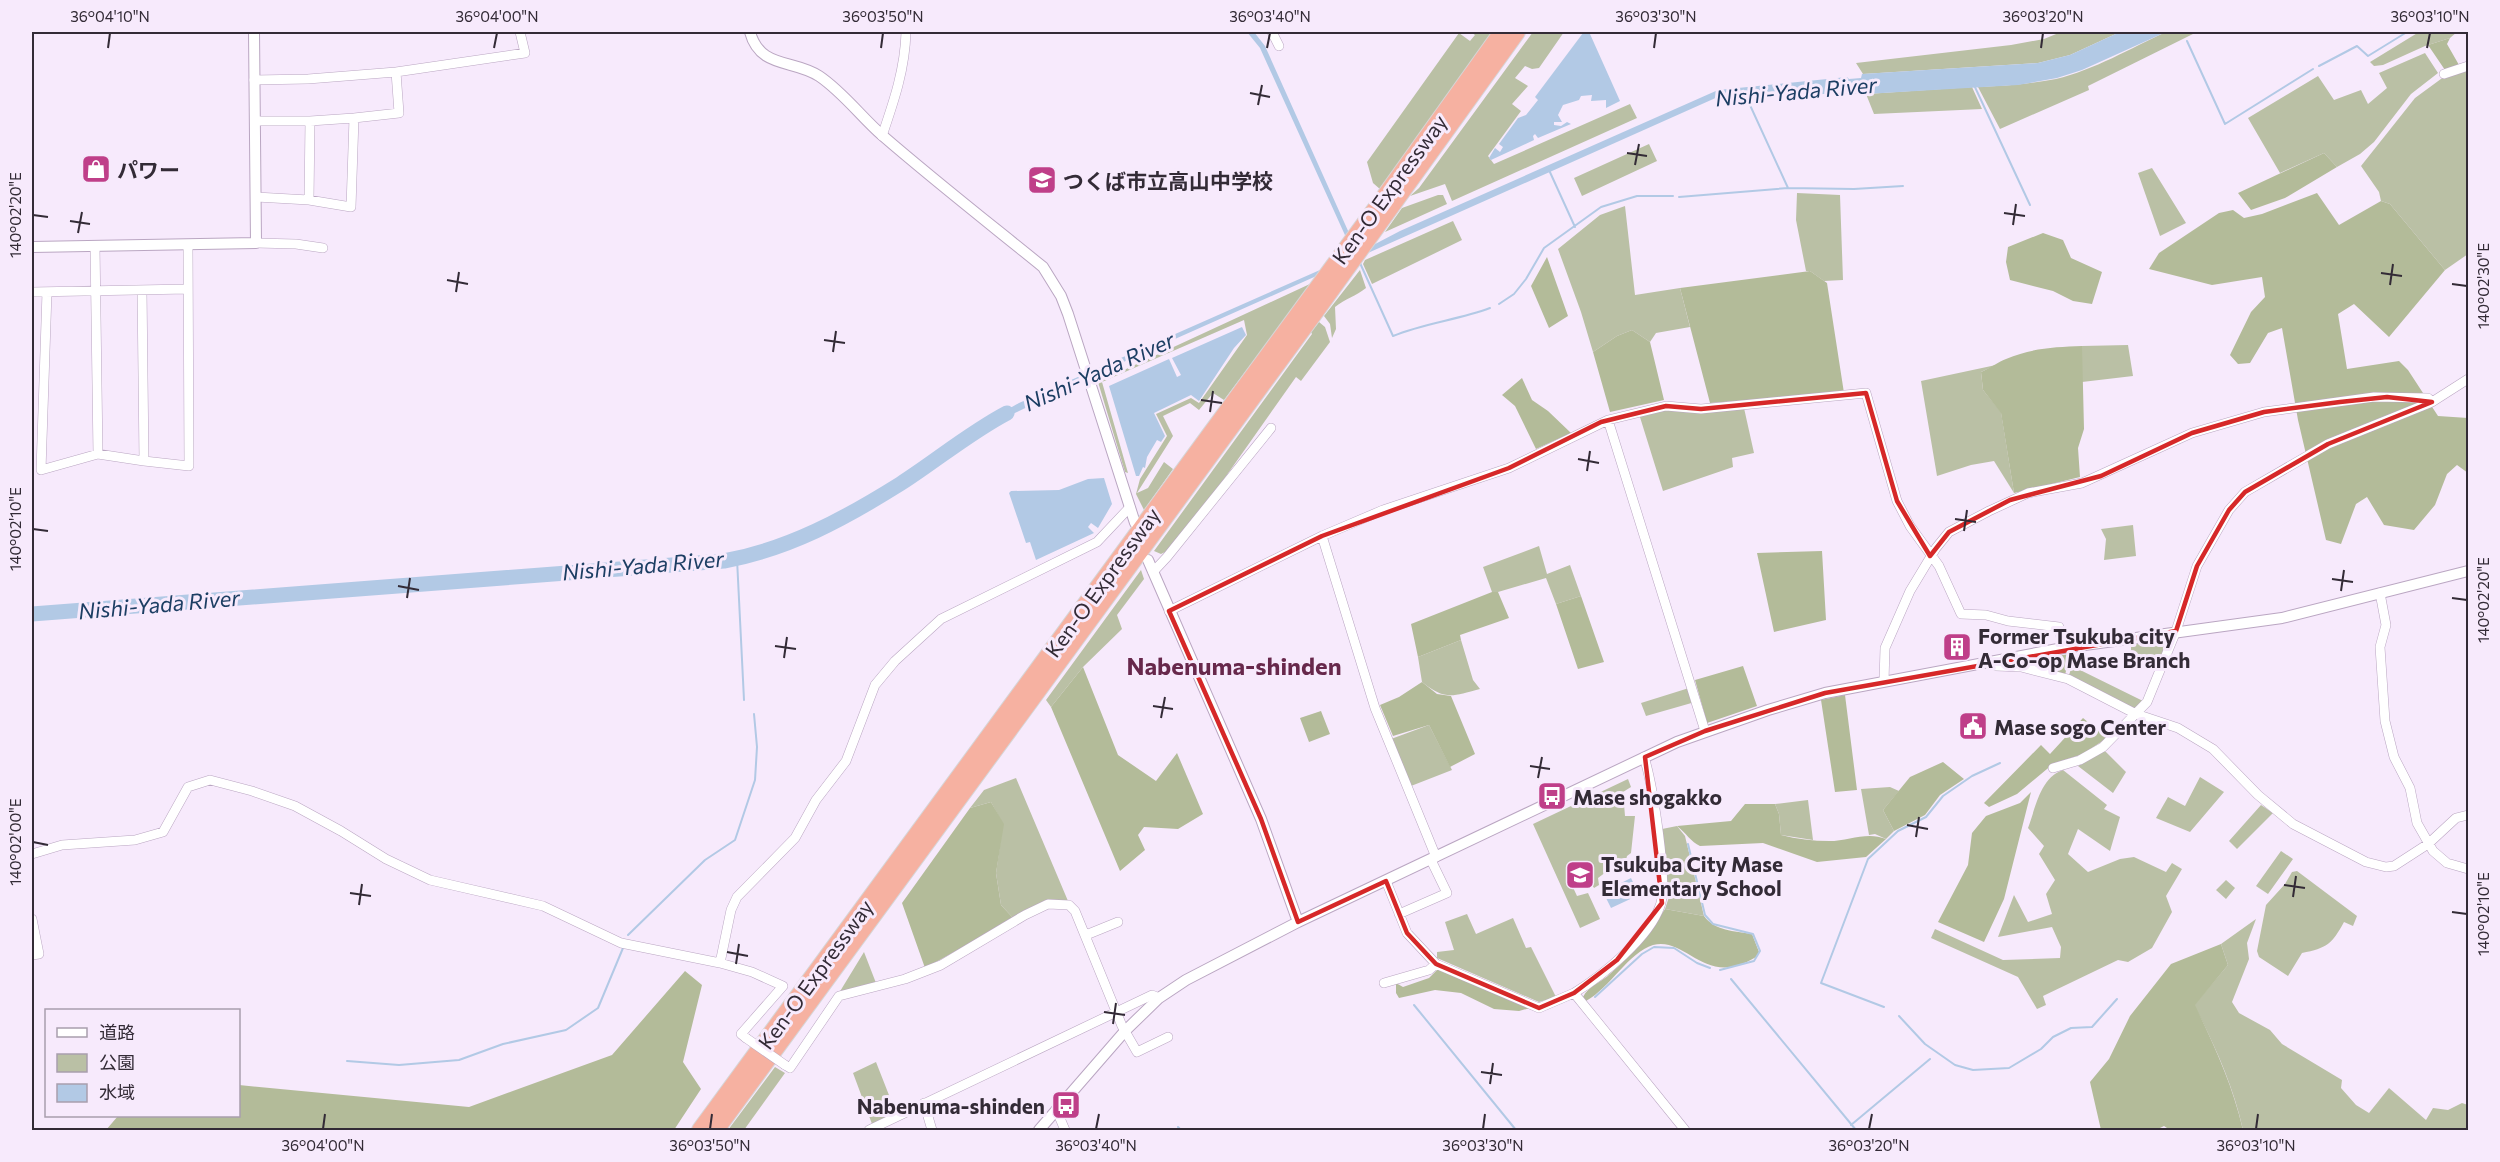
<svg xmlns="http://www.w3.org/2000/svg" width="2500" height="1162" font-family="Commissioner,'Noto Sans JP',sans-serif">
  <style>
    .green { fill: #bac0a5 }
    .forest { fill: #b3bb99 }
    .water { fill: #b2c9e5 }
    .lines { fill: none; stroke-linecap: round; stroke-linejoin: round }
    .stream { stroke: #b2c9e5; stroke-width: 2 }
    .river { stroke: #b2c9e5; stroke-width: 15 }
    .minor-casing { stroke: #baa6c2; stroke-width: 10 }
    .tertiary-casing { stroke: #baa6c2; stroke-width: 12 }
    .motorway-casing { stroke: #d6d5d7; stroke-width: 18 }
    .minor { stroke: #fff; stroke-width: 9 }
    .tertiary { stroke: #fff; stroke-width: 10 }
    .motorway { stroke: #f6b1a1; stroke-width: 16 }
    .minor-bridge-casing { stroke: #baa6c2; stroke-width: 10; stroke-linecap: butt }
    .minor-bridge { stroke: #fff; stroke-width: 9 }
    .marked { fill: none; stroke: #d62828; stroke-width: 4.5; stroke-linejoin: round }
    .ticks { fill: none; stroke: #332b36; stroke-width: 2 }
    .labels { text-anchor: middle; dominant-baseline: central; stroke-width: 6; stroke-linejoin: round; paint-order: stroke }
    .poi-label { font-size: 21px; font-weight: bold; fill: #332b36; stroke: #f7eafc; text-anchor: start }
    .street-label { font-size: 21px; fill: #332b36; stroke: #f7eafc }
    .water-label { font-size: 22px; font-style: italic; fill: #1c3e63; stroke: #f7eafc }
    .quarter-label { font-size: 24px; font-weight: bold; fill: #67284b; stroke: #f7eafc }
    .neatline { fill: none; stroke: #332b36; stroke-width: 2 }
    .ticks-label { font-size: 15px; text-anchor: middle; fill: #332b36 }
  </style>
  <rect width="100%" height="100%" fill="#f7eafc"/>
  <path class="green" d="M1471 32H1492L1381 190 1373 183 1367 162 1459 33 1470 41 1475 35Z
    M1533 32H1564L1539 68 1532 69 1525 66 1515 78 1528 86 1512 104 1521 111 1488 156 1494 164 1630 104 1637 118 1452 201 1445 184 1410 196 1419 188Z
    M2061 32H2120L2070 55 2038 63 1863 74 1856 63 2011 45 2044 39Z
    M2166 32H2197L2088 86 2089 90 2000 129 1978 87C2004 86 2030 84 2056 79 2094 70 2131 48 2166 32Z
    M2419 32H2457L2450 38 2425 46 2383 65 2374 66 2370 62Z
    M2425 53 2438 73 2411 94 2374 142 2360 154 2337 167 2324 153 2280 173 2248 118 2318 76 2334 100 2361 90 2368 104 2387 88 2379 73Z
    M2468 70V254L2445 270 2390 204 2381 201 2379 192 2361 166 2415 98 2445 76Z
    M1972 87 1982 109 1874 114 1866 94Z
    M1649 144 1657 161 1582 196 1574 178Z
    M2152 168 2186 223 2160 236 2138 173Z
    M1797 193 1840 195 1843 280 1824 281 1810 271H1806L1796 220Z
    M1438 195H1443L1447 204 1385 232 1402 208Z
    M1625 206 1635 295 1680 288 1690 327 1656 333 1650 342 1632 330 1617 336 1593 352 1581 312 1558 249 1600 215Z
    M1453 221 1462 240 1372 284 1363 264 1365 260Z
    M1360 270 1366 288C1356 296 1345 299 1335 307L1336 329 1332 338 1330 324 1324 316Z
    M1312 283 1224 400 1213 393 1199 410 1190 403 1163 416 1173 436 1137 493 1148 488 1164 462 1173 469 1144 510 1136 494 1140 479 1167 436 1156 414 1191 398 1199 403 1247 335 1244 320 1102 382 1128 473 1125 472 1098 382Z
    M1319 322 1325 327 1330 342 1301 381 1296 377 1224 479 1167 551 1161 554 1154 551 1312 334 1311 332Z
    M2128 345 2133 376 2082 382V346Z
    M1996 365 1981 372 1983 390 2001 412 2014 493 1994 461 1971 465 1937 476 1921 381Z
    M1670 408H1744L1754 453 1732 458 1733 467 1663 491 1639 414Z
    M2133 525 2136 556 2104 560 2106 539 2101 529Z
    M1539 546 1547 574 1570 565 1581 596 1556 604 1546 578 1498 592H1492L1483 567Z
    M1141 570 1144 579 1117 615 1122 629 1083 667 1051 707 1046 700Z
    M2169 638 2158 666H2131V644Z
    M1461 640 1473 680 1480 689C1452 696 1446 701 1422 682L1418 657Z
    M2072 666 2143 701 2136 710 2069 675Z
    M1689 688 1695 702 1646 716 1641 703Z
    M1429 725 1452 770 1411 786 1391 739Z
    M2104 750 2126 772 2113 793 2078 766Z
    M2063 770 2107 805 2104 809 2120 817 2110 851 2078 829 2068 854 2088 872 2120 859 2134 857 2166 872 2172 863 2182 869 2166 896 2172 912 2152 948 2128 962 2118 960 2043 996 2046 1005 2037 1009 2018 977 1931 938 1935 929 2003 960 2060 958 2061 947 2052 927 1998 937 2014 895 2028 922 2052 914 2046 894 2055 880 2039 854 2044 846 2028 828C2036 807 2040 778 2063 770Z
    M2200 777 2224 792 2190 832 2156 818 2168 797 2185 806Z
    M1016 778 1068 901 1014 919 1001 905 996 873 1003 824 991 802 970 808 984 790Z
    M1628 779 1631 787 1623 792 1625 816H1635L1631 853 1627 856 1625 864 1614 866 1598 878 1599 885 1594 888 1585 874 1570 881 1577 896 1588 893 1600 919 1580 928 1533 824Z
    M1890 787 1899 791 1883 810 1894 831 1886 839 1875 834 1869 835 1861 789Z
    M1808 800 1813 840 1781 835 1779 814 1775 804Z
    M2261 805 2273 813 2237 849 2229 841Z
    M1677 826 1685 836 1704 916 1665 909 1669 897 1662 829Z
    M2281 851 2293 859 2268 894 2256 886Z
    M2297 871 2357 916 2353 926 2344 922C2332 944 2327 948 2302 953L2288 976 2259 957 2257 951 2266 905 2285 884 2292 872Z
    M2226 880 2235 888 2226 899 2216 890Z
    M1467 914 1476 934 1513 918 1526 948 1531 947 1556 997 1539 1002 1437 958V952L1454 950 1445 922Z
    M2256 919 2247 943 2249 959 2232 1002 2239 1013 2270 1030 2282 1044 2342 1080 2341 1088 2356 1105 2369 1113 2389 1088 2426 1120 2433 1108 2448 1110 2462 1103 2468 1105V1130H2243C2233 1085 2215 1046 2194 1005L2228 965 2221 944Z
    M864 952 876 983 839 993Z
    M876 1062 896 1113 872 1124 853 1073Z
    M775 1067 785 1073 744 1130H728Z"/>
  <path class="forest" d="M2450 38 2447 44 2459 65 2445 70 2428 45Z
    M2324 153 2337 167 2285 198 2251 210 2238 193Z
    M2317 193 2339 225 2381 201 2390 204 2445 270 2389 337 2354 304 2338 314 2347 369 2399 361 2408 370 2438 416 2468 418V473L2457 465 2447 474 2435 505 2414 530 2384 525 2367 497 2356 504 2341 544 2326 540 2298 420 2282 328 2268 333 2250 363 2238 364 2230 355 2251 312 2265 297 2262 277 2212 285 2149 269 2159 253 2219 213 2233 210 2244 218 2262 214Z
    M2043 233 2063 240 2071 258 2102 272 2092 304 2073 301 2053 291 2010 280 2006 262 2008 247Z
    M1547 257 1568 316 1549 328 1531 286Z
    M1810 271 1827 283 1844 393 1710 403 1680 288Z
    M1632 330 1650 342 1664 400 1610 412 1593 352 1617 336Z
    M2082 346 2084 429 2078 448 2080 477 2014 493 2001 413 1983 390 1981 372C1990 368 1998 362 2006 359 2032 348 2055 347 2082 346Z
    M1522 378 1532 400 1548 411 1571 433 1536 449 1515 406 1502 395Z
    M1822 551 1826 620 1774 632 1757 553Z
    M1492 592H1498L1509 618 1460 635 1461 640 1418 657 1411 624Z
    M1581 596 1604 662 1578 669 1556 604Z
    M2070 654 2065 675 2028 665V660Z
    M1743 666 1757 706 1707 723 1695 680Z
    M1083 667 1118 755 1156 781 1177 753 1203 814 1178 829 1144 827 1138 835 1145 850 1120 871 1051 707Z
    M1422 682 1437 694 1451 696 1475 754 1450 767 1429 725 1393 736 1380 705 1399 697Z
    M1845 695 1857 790 1835 792 1821 700Z
    M1321 711 1330 734 1309 742 1300 718Z
    M2083 718 2107 738 2083 754 2053 764 2017 794 1989 807 1984 803 2041 745 2050 754Z
    M1943 762 1964 779 1940 795 1925 815 1894 831 1883 810 1910 777Z
    M2031 792 2004 899 1984 942 1938 922 1968 865 1972 833 1986 816 2020 803Z
    M991 802 1004 824 996 873 1001 905 1014 919 925 968 902 903 970 808Z
    M1745 804H1775L1779 814 1781 835C1797 839 1813 841 1829 841 1849 841 1867 831 1886 839L1866 857 1817 862 1763 843 1700 846C1691 842 1686 833 1677 826L1731 821Z
    M1665 909 1704 916C1715 931 1734 931 1752 934L1759 952 1756 957C1705 989 1687 936 1653 945 1629 952 1610 988 1586 1001L1583 997C1588 986 1602 982 1611 973 1632 955 1650 932 1665 909Z
    M2221 944 2228 965 2195 1005C2215 1048 2232 1083 2243 1130H2170L2164 1126 2156 1130H2101L2090 1082 2109 1059 2130 1016 2171 964Z
    M1438 969 1530 1008 1519 1011 1494 1009 1461 993 1435 990 1399 998 1396 993V983L1403 987 1429 978Z
    M685 971 702 985 683 1062 701 1089 674 1130H106L118 1116H238L239 1085 469 1107 612 1055Z"/>
  <path class="water" d="M1247 32H1254L1265 46 1358 253 1400 231 1718 90 1847 77 1849 79 1861 78 1862 74 2038 63 2070 55 2120 32H2166L2082 70 2057 78 2018 85 1866 94H1744L1720 96 1083 380 992 424 989 420 1019 403 1354 255 1260 48Z
    M1583 33 1590 34 1620 101 1606 108V100L1591 101 1592 95 1581 96 1579 100 1563 105 1558 115 1562 122H1554V125L1561 126 1567 122 1571 124 1538 138 1535 134 1533 136 1534 140 1491 160 1489 158 1495 148 1500 152 1503 147 1499 144 1518 118 1526 115 1538 100 1535 97Z
    M1242 327 1246 335 1234 348 1199 401 1191 395 1154 413 1165 436 1161 442 1157 440 1147 457 1145 468 1143 467 1139 476H1136L1109 386 1169 359 1177 377 1181 375 1172 358Z
    M1104 478 1112 504 1098 528 1091 523 1088 527 1094 533 1036 560 1030 542 1026 543 1009 493 1011 491 1059 490 1088 479Z
    M1631 878 1639 895 1611 908 1603 892Z"/>
  <g class="lines">
    <path class="stream" d="M2187 41 2225 124 2313 69
      M2319 66 2357 46 2368 56 2407 32
      M1974 85 2030 205
      M1744 92 1788 188
      M1549 170 1575 227
      M1679 197 1788 188 1854 189 1903 186
      M1360 263 1393 336C1424 323 1458 320 1490 308
      M1499 304 1514 294 1526 279 1544 248 1601 207 1637 196H1673
      M737 559 744 700
      M1688 844 1705 915 1713 924 1753 934 1760 951 1754 961 1720 970
      M628 935 705 860 735 840 755 780 757 747 754 714
      M1731 979 1856 1130
      M1595 997 1642 954 1654 947 1674 948 1697 963 1710 968
      M1414 1005 1516 1130
      M1884 1007 1821 983 1868 859 1898 831 1926 817 1943 796 1972 776 2000 763
      M1899 1016 1925 1044 1955 1065 1973 1070 2009 1068 2041 1049 2053 1037 2071 1028 2092 1027 2117 999
      M347 1061 399 1065 459 1060 503 1044 566 1030 598 1008 623 948
      M1851 1125 1930 1059
      M1178 1127 1181 1130
      M2161 1129 2164 1130"/>
    <path class="river" d="M32 614 724 561C789 549 844 519 900 484 936 461 969 433 1007 413"/>
    <g class="minor-casing">
      <path id="minor" d="M1272 32 1279 46
        M396 72 525 53 520 32
        M2444 74 2468 66
        M254 80 308 79 396 72 399 113 354 118
        M255 121H310L354 118 351 207 309 200 256 197
        M882 136C894 101 905 69 906 32
        M309 200 310 121
        M256 243 296 244 323 248
        M95 246 98 454 144 461
        M142 290 144 461 189 466 188 245
        M32 292 188 289
        M47 292 41 470 98 454
        M1608 420 1705 731
        M1322 536 1375 708 1436 857
        M1153 572 1167 557 1271 428
        M2380 593 2386 625 2380 647 2385 721 2394 757 2410 788 2417 823 2433 851 2447 863 2468 869
        M1169 611 1322 536 1383 510 1509 468 1608 420 1666 406 1701 409 1866 393 1897 501 1910 526 1939 566 1961 614 1986 615 2008 621 2059 627 2063 648
        M1987 661 1996 666 2021 667 2068 679 2136 714 2178 728 2213 749 2258 795 2293 824 2366 862 2386 867 2394 866 2428 844 2456 818 2468 815
        M1884 681 1885 648 1910 591 1936 548 1949 532 1989 511 2028 493 2082 483 2192 433 2264 412 2374 397 2428 398 2432 402
        M2053 768 2080 760 2103 747 2147 702 2176 631 2197 566 2229 510 2245 492 2328 444 2432 402 2468 379
        M32 854 62 845 135 840 163 832 188 787 210 780 252 791 295 806 341 831 386 859 430 880 543 906 621 943 720 963 752 972 783 986 741 1034 746 1038
        M1386 881 1407 933 1436 964 1539 1008 1574 993 1685 1130
        M1399 914 1447 893 1431 860
        M32 919 39 954 32 955
        M1086 935 1118 922
        M720 963 731 910 737 897 795 838 816 800 846 761 875 685 895 661 941 619 1097 542 1130 507
        M1384 983 1429 970 1436 964
        M1574 993C1602 976 1649 938 1660 906 1669 884 1652 782 1644 757
        M785 1065 790 1068 839 996 905 979 941 965 1025 915 1048 904 1069 905 1075 911 1122 1026 1137 1052 1168 1037
        M924 1103 932 1130
        M1056 1109 1065 1130
        M869 1130 1152 995 1159 998"/>
    </g>
    <g class="tertiary-casing">
      <path id="tertiary" d="M750 32C760 69 793 59 819 76 843 92 862 118 883 136 935 181 990 224 1043 267L1061 296 1068 314 1135 523
        M32 247 256 243 254 32
        M1148 560 1261 819 1298 922
        M1039 1130 1125 1031 1159 998 1186 980 1298 922 1677 742 1768 710 1825 693 2063 648 2282 618 2468 571"/>
    </g>
    <g class="motorway-casing">
      <path id="motorway" d="M700 1130 1384 197 1502 32
        M716 1130 1314 314 1517 32"/>
    </g>
    <use href="#minor" class="minor"/>
    <use href="#tertiary" class="tertiary"/>
    <use href="#motorway" class="motorway"/>
    <g class="minor-bridge-casing">
      <path id="minor-bridge" d="M746 1038 785 1065"/>
    </g>
    <use href="#minor-bridge" class="minor-bridge"/>
  </g>
  <path class="marked" d="M1866 393 1897 501 1930 556 1949 532 2010 500 2101 476 2192 433 2264 412 2340 402 2387 397 2432 402 2328 444 2245 492 2229 510 2197 566 2176 631 1825 693 1705 731 1645 757 1662 903 1617 960 1574 993 1539 1008 1436 964 1407 933 1386 881 1298 922 1261 819 1169 611 1322 536 1509 468 1601 422 1666 406 1701 409Z"/>
  <path class="ticks" d="M108 48 110 33M494 48 497 33M881 48 883 33M1267 48 1270 33M1654 48 1656 33M2041 48 2043 33M2427 48 2430 33M1250 93 1270 97M1258 105 1262 85M1627 153 1647 156M1635 165 1639 144M2004 213 2025 216M33 215 48 217M70 221 90 224M2013 225 2016 204M78 233 82 212M2381 273 2402 276M447 280 468 284M2452 284 2467 286M2390 285 2393 264M456 292 459 272M824 340 845 343M833 352 836 331M1201 400 1222 403M1210 412 1213 391M1578 459 1599 463M1587 471 1590 451M1955 519 1976 522M33 529 48 531M1964 531 1967 510M2332 579 2353 582M398 586 419 590M2341 591 2344 570M407 598 410 578M2452 598 2467 600M775 646 796 649M784 658 787 637M1153 706 1173 709M1161 718 1165 697M1530 766 1550 769M1538 778 1542 757M1907 825 1928 829M1916 837 1919 817M33 842 48 845M2284 885 2305 888M350 893 371 896M2293 897 2296 876M359 905 362 884M2452 912 2467 914M727 952 748 956M736 964 739 944M1104 1012 1125 1015M1113 1024 1116 1003M1481 1072 1502 1075M1490 1084 1493 1063M323 1129 325 1114M710 1129 712 1114M1096 1129 1099 1114M1483 1129 1485 1114M1869 1129 1872 1114M2256 1129 2258 1114"/>
  <defs>
    <g id="shop-square" transform="scale(1.5)"><rect x="-9" y="-9" width="18" height="18" rx="4" fill="#bf3f89" stroke="#f7eafc"/><path d="M-5-2.5h2.3a2.7 3.5 0 0 1 5.4 0H5L5.5 6h-11ZM-1.5-2.5h3a1.5 2.3 0 0 0-3 0Z" fill="#fff"/></g>
    <g id="school-square" transform="scale(1.5)"><rect x="-9" y="-9" width="18" height="18" rx="4" fill="#bf3f89" stroke="#f7eafc"/><path d="M0-5L7-2L0 1L-7-2ZM-4 1L0 2.5L4 1V4Q0 6-4 4Z" fill="#fff"/></g>
    <g id="building-square" transform="scale(1.5)"><rect x="-9" y="-9" width="18" height="18" rx="4" fill="#bf3f89" stroke="#f7eafc"/><path d="M-4-6H4V6H1V3H-1V6H-4ZM-2.5-4.3h1.7v1.8h-1.7ZM.8-4.3h1.7v1.8H.8ZM-2.5-1h1.7V.8h-1.7ZM.8-1h1.7V.8H.8Z" fill="#fff"/></g>
    <g id="civic-square" transform="scale(1.5)"><rect x="-9" y="-9" width="18" height="18" rx="4" fill="#bf3f89" stroke="#f7eafc"/><path d="M-.6-6.5H3V-4.5H.6V-3L4-1V1h2V6H-6V1h2V-1L-.6-3ZM-1.2 2.5V6h2.4V2.5Z" fill="#fff"/></g>
    <g id="bus-square" transform="scale(1.5)"><rect x="-9" y="-9" width="18" height="18" rx="4" fill="#bf3f89" stroke="#f7eafc"/><path d="M-5-6H5V4H4V6H2V4H-2V6H-4V4H-5ZM-3.5-4V0h7V-4ZM-3.5 1.2v1.5H-2V1.2ZM2 1.2v1.5H3.5V1.2Z" fill="#fff"/></g>
  </defs>
  <g fill-rule="evenodd">
    <use href="#shop-square" x="96" y="169"/>
    <use href="#school-square" x="1042" y="180"/>
    <use href="#building-square" x="1957" y="647"/>
    <use href="#civic-square" x="1973" y="726"/>
    <use href="#bus-square" x="1552" y="796"/>
    <use href="#school-square" x="1580" y="875"/>
    <use href="#bus-square" x="1066" y="1105"/>
  </g>
  <g class="labels">
    <g class="poi-label">
      <text x="117" y="169">パワー</text>
      <text x="1063" y="180">つくば市立高山中学校</text>
      <text x="1978" y="635">Former Tsukuba city<tspan x="1978" dy="24">A-Co-op Mase Branch</tspan></text>
      <text x="1994" y="726">Mase sogo Center</text>
      <text x="1573" y="796">Mase shogakko</text>
      <text x="1601" y="863">Tsukuba City Mase<tspan x="1601" dy="24">Elementary School</tspan></text>
      <text x="1045" y="1105" text-anchor="end">Nabenuma-shinden</text>
    </g>
    <g class="street-label">
      <text transform="translate(1389 189) rotate(-54)">Ken-O Expressway</text>
      <text transform="translate(1102 582) rotate(-54)">Ken-O Expressway</text>
      <text transform="translate(815 974) rotate(-54)">Ken-O Expressway</text>
    </g>
    <g class="water-label">
      <text transform="translate(1796 91) rotate(-5)">Nishi-Yada River</text>
      <text transform="translate(1099 371) rotate(-24)">Nishi-Yada River</text>
      <text transform="translate(643 565) rotate(-5)">Nishi-Yada River</text>
      <text transform="translate(159 604) rotate(-5)">Nishi-Yada River</text>
    </g>
    <g class="quarter-label">
      <text x="1234" y="665">Nabenuma-shinden</text>
    </g>
  </g>
  <rect width="2500" height="1162" fill="none" stroke="#f7eafc" stroke-width="66"/>
  <rect x="45" y="1009" width="195" height="108" fill="#f7eafc" stroke="#a99ead" stroke-width="1.5"/>
  <rect x="57" y="1028" width="30" height="9" fill="#ffffff" stroke="#a99ead" stroke-width="1.5"/>
  <text x="99" y="1039" font-size="18" fill="#332b36">道路</text>
  <rect x="57" y="1054" width="30" height="18" fill="#bac0a5" stroke="#a99ead" stroke-width="1.5"/>
  <text x="99" y="1069" font-size="18" fill="#332b36">公園</text>
  <rect x="57" y="1084" width="30" height="18" fill="#b2c9e5" stroke="#a99ead" stroke-width="1.5"/>
  <text x="99" y="1099" font-size="18" fill="#332b36">水域</text>
  <rect x="33" y="33" width="2434" height="1096" class="neatline"/>
  <g class="ticks-label">
    <text x="110" y="22">36°04'10"N</text>
    <text x="497" y="22">36°04'00"N</text>
    <text x="883" y="22">36°03'50"N</text>
    <text x="1270" y="22">36°03'40"N</text>
    <text x="1656" y="22">36°03'30"N</text>
    <text x="2043" y="22">36°03'20"N</text>
    <text x="2430" y="22">36°03'10"N</text>
    <text transform="translate(16 215) rotate(-90)" y="5">140°02'20"E</text>
    <text transform="translate(2484 286) rotate(-90)" y="5">140°02'30"E</text>
    <text transform="translate(16 529) rotate(-90)" y="5">140°02'10"E</text>
    <text transform="translate(2484 600) rotate(-90)" y="5">140°02'20"E</text>
    <text transform="translate(16 842) rotate(-90)" y="5">140°02'00"E</text>
    <text transform="translate(2484 914) rotate(-90)" y="5">140°02'10"E</text>
    <text x="323" y="1151">36°04'00"N</text>
    <text x="710" y="1151">36°03'50"N</text>
    <text x="1096" y="1151">36°03'40"N</text>
    <text x="1483" y="1151">36°03'30"N</text>
    <text x="1869" y="1151">36°03'20"N</text>
    <text x="2256" y="1151">36°03'10"N</text>
  </g>
</svg>
